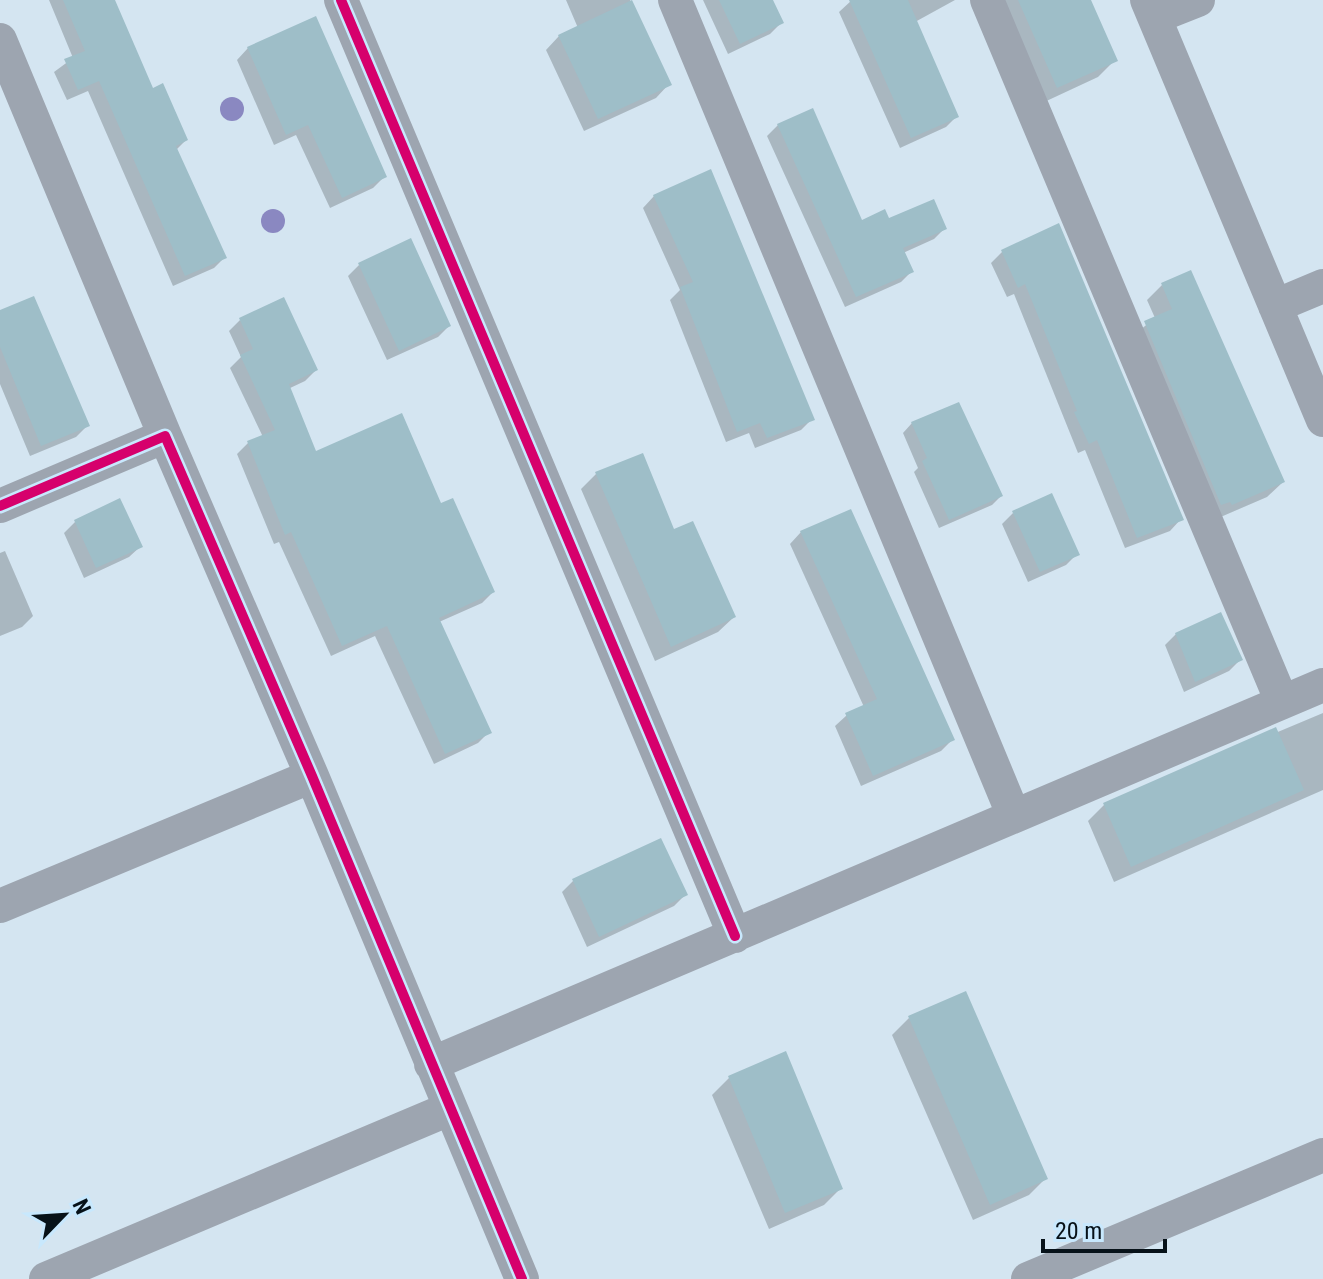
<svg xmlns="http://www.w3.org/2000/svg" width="1323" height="1279" font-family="'Roboto Condensed',sans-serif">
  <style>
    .shadow { fill: #0003 }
    .building { fill: #9ebec8 }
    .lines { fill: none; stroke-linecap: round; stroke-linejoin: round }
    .street { stroke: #9da5b0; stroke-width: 34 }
    .cycleway-casing { stroke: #c8e8fd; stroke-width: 15 }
    .cycleway { stroke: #d6006c; stroke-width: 10 }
    .tree { fill: #8a88c1 }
  </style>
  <rect width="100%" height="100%" fill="#d4e5f1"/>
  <path class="shadow" d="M49 0H113L151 91 186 140 176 150 225 257 214 268 173 286 88 91 67 100 54 72 73 58Z
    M566 0H630L669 84 656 98 584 131 546 50 559 36 578 28Z
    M703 0H771L781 23 770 34 728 54Z
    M852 0H955L915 22 957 116 946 127 900 148 839 12Z
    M995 0H1088L1115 60 1098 77 1040 104Z
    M248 48 384 177 373 188 330 208 296 135 274 145 237 60Z
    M778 125 861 222 888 221 945 228 934 239 903 253 911 272 901 282 845 307 767 136Z
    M654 196 812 419 801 430 755 448 749 433 726 442 670 300 680 290 643 208Z
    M1058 226 1181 519 1170 531 1125 548 1085 450 1078 453 1014 294 1007 297 991 263 1002 252Z
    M359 265 449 326 438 337 387 360 348 276Z
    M1162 285 1283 482 1267 497 1216 519 1130 338 1155 318 1147 300Z
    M0 312 87 426 76 437 30 456 0 384Z
    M240 320 316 370 305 381 288 389 315 454 440 506 493 592 482 603 439 622 489 732 478 743 434 764 375 636 331 656 279 542 274 544 237 454 248 443 263 437 230 368 241 357 229 331Z
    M912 423 1001 496 992 505 939 528 914 472 918 468 903 433Z
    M596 474 673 532 734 617 718 632 655 661 581 489Z
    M1013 513 1077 554 1066 565 1028 582 1002 524Z
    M75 522 141 546 129 557 84 578 64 533Z
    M801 532 952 740 941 751 861 786 835 726 847 715 864 707 790 544Z
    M5 551 33 616 22 627 0 636V553Z
    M1176 634 1240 660 1229 671 1184 692 1165 645Z
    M1323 713V790L1114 882 1088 821 1104 805Z
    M573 881 685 895 674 906 587 947 562 892Z
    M909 1018 1045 1179 1029 1195 973 1220 892 1035Z
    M785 1054 841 1188 824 1205 769 1229 712 1095 729 1078Z"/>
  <path class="building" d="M63 0H115L153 88 163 83 188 140 176 146 227 258 185 276 99 81 78 90 64 59 85 51Z
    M632 0 672 85 598 119 558 35Z
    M719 0H773L784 23 740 44Z
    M849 0H908L959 117 911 138Z
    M1018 0H1091L1118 61 1057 88Z
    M316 16 387 177 342 198 308 125 286 135 247 47Z
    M813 108 862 220 885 209 889 218 934 199 947 229 903 248 914 272 856 297 777 124Z
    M711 169 815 420 767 438 760 423 737 432 680 287 693 282 653 195Z
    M1059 223 1184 520 1137 538 1097 440 1089 444 1074 412 1077 411 1025 284 1018 288 1001 250Z
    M411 238 451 326 399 351 358 263Z
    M1191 270 1285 482 1232 505 1230 502 1221 505 1144 321 1172 309 1161 283Z
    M34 296 90 426 41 446 0 347V310Z
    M284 297 318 370 289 384 316 451 402 413 441 503 453 498 495 592 439 618 492 733 445 754 387 626 342 646 291 532 285 535 247 441 275 430 240 355 253 349 239 318Z
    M959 402 1003 496 949 520 922 461 927 458 911 422Z
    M643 453 674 529 693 521 736 617 671 647 595 472Z
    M1052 493 1080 555 1040 572 1012 511Z
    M120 498 143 547 96 568 74 520Z
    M851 509 955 740 873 776 845 713 877 699 800 531Z
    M1221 612 1243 660 1195 682 1175 633Z
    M1276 727 1304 790 1131 867 1103 803Z
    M661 838 688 895 599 937 572 879Z
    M966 991 1048 1179 990 1205 908 1016Z
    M786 1051 843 1189 785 1213 728 1076Z"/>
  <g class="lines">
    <path class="street" d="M341 0 735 936
      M675 0 1013 814
      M987 0 1282 702
      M1147 0 1323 420
      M1155 17 1198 0
      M0 40 165 436
      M1275 306 1323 286
      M0 506 165 436 312 776 522 1279
      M0 906 312 776
      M431 1064 1323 685
      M46 1279 449 1109
      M1028 1279 1323 1155"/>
    <g class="cycleway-casing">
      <path id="cycleway" d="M341 0 735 936
        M0 506 165 436 312 776 522 1279"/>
    </g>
    <use href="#cycleway" class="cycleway"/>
  </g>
  <g class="tree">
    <circle cx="232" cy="109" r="12"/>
    <circle cx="273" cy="221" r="12"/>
  </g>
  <g transform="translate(64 1215) rotate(65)" stroke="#c8e8fd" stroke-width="6" paint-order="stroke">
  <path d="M0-6L14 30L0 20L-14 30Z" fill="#071219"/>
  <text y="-12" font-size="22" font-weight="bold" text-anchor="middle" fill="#071219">N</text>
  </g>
  <path d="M1043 1239v12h122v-12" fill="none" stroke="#071219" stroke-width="4"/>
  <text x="1055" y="1239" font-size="24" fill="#071219" stroke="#c8e8fd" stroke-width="6" paint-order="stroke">20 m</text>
</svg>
